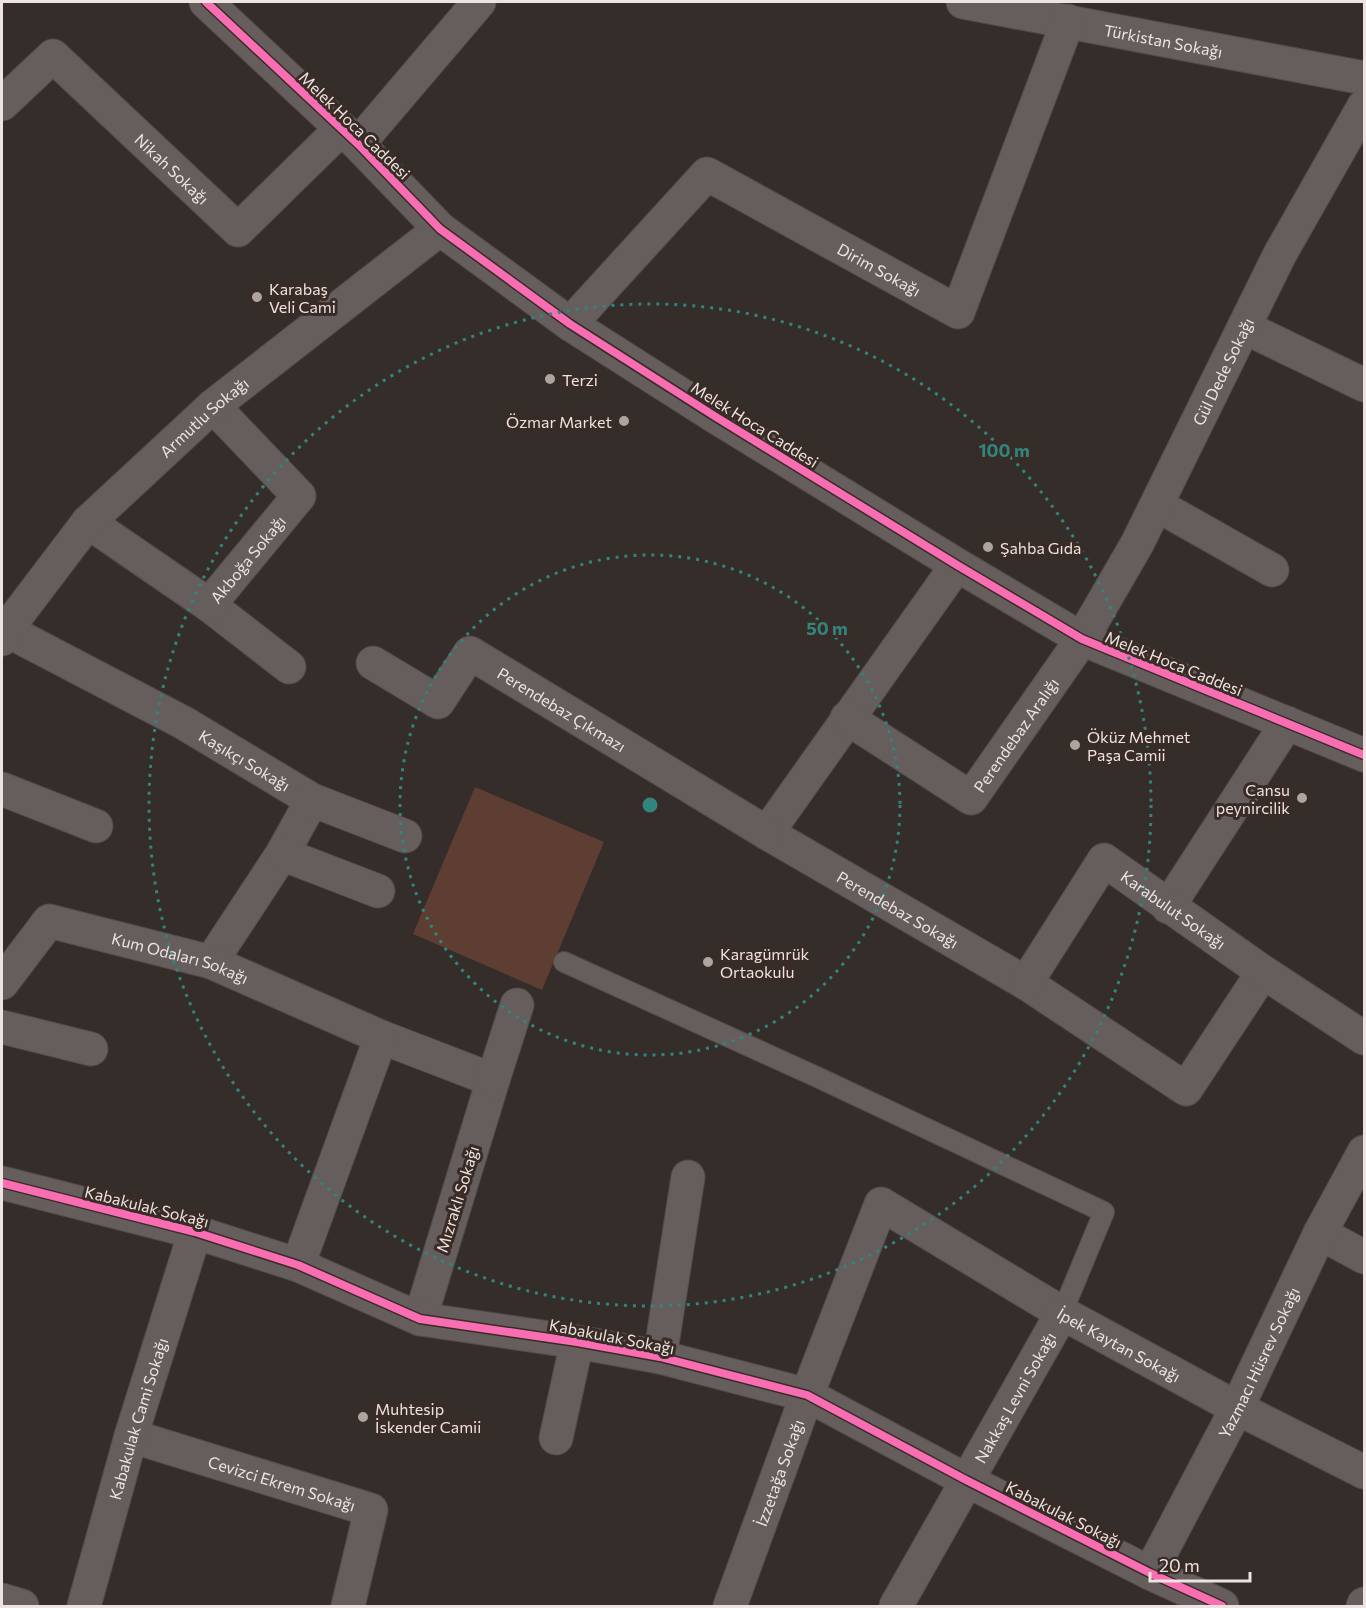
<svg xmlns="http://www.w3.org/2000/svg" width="1366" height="1608" font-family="Commissioner,sans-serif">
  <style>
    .green { fill: #5e3d32 }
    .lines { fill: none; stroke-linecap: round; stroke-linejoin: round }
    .service-casing { stroke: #524b49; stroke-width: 22 }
    .minor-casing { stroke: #524b49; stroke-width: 35 }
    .tertiary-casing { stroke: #524b49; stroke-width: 35 }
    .service { stroke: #655e5c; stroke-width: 20 }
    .minor { stroke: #655e5c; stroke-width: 33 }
    .tertiary { stroke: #655e5c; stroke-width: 33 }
    .cycleway-casing { stroke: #392b26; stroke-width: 11 }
    .cycleway { stroke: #f96db3; stroke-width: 8 }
    .ring { fill: none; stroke: #30867f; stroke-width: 3; stroke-dasharray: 3 6 }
    .poi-dot { fill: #ada3a0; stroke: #392b26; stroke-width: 2 }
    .labels { text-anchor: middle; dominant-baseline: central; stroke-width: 6; stroke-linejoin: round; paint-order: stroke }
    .street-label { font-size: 16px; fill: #ede3e0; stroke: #392b26 }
    .poi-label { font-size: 16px; fill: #ede3e0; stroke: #392b26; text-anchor: start }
    .centre { fill: #30867f; stroke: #392b26; stroke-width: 3 }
    .ring-label { font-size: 18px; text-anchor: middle; font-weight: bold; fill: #30867f; stroke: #392b26; stroke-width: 6; stroke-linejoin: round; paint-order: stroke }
  </style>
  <rect width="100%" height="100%" fill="#352d2a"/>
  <path class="green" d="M475 787 604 842 542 990 413 934Z"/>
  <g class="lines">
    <g class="service-casing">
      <path id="service" d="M564 962 817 1077 1104 1212 1062 1313"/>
    </g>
    <g class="minor-casing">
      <g id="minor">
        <path d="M206 2 358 144 440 229 570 324 716 417 957 565 1082 639 1364 755"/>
        <path id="s1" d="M963 2 1364 78"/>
        <path id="s2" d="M2 104 53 56 238 230 341 129"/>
        <path d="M358 144 479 2"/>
        <path id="s3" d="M570 324 707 174 958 312 1068 21"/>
        <path d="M1244 327 1364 385"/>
        <path d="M1157 505 1272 570"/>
        <path d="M88 522 209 605 289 667"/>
        <path id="s4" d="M957 565 767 833 1026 983 1186 1089 1263 972"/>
        <path id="s5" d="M209 605 299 496 213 406"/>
        <path id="s6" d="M6 630 184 723 312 800 282 854 211 962"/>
        <path id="s7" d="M2 639 6 630 88 522 213 406 440 229"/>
        <path id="s8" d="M373 663 438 702 470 653 767 833"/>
        <path id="s9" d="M847 718 971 798 1082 639 1137 544 1280 254 1364 106"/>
        <path d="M2 789 96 826"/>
        <path d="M312 800 405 836"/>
        <path d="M282 854 378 891"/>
        <path d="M1168 907 1287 723"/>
        <path id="s10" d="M2 983 49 921 211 962 381 1037 493 1080 420 1319"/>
        <path id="s11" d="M1026 983 1104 860 1263 972 1364 1038"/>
        <path d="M2 1027 91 1049"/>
        <path d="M493 1080 517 1005"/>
        <path d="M2 1183 195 1232 298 1265 420 1319 577 1342 660 1357 807 1395 966 1480 1150 1573 1222 1606"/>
        <path d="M1320 1233 1364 1257"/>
        <path d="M298 1265 381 1037"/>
        <path d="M660 1357 688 1177"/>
        <path id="s12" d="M131 1436 371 1510 348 1606"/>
        <path d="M556 1438 577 1342"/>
        <path id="s13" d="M1150 1573 1237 1408 1320 1233 1364 1152"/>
        <path d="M2 1600 22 1606"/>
        <path id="s14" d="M84 1606 131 1436 195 1232"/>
        <path id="s15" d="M730 1606 807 1395 881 1204 1062 1313 1237 1408 1364 1472"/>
        <path id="s16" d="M896 1606 1062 1313"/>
      </g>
    </g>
    <g class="tertiary-casing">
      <path id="tertiary" d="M1363 1606 1364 1604"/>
    </g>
    <use href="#service" class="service"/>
    <use href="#minor" class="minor"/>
    <use href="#tertiary" class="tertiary"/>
    <g class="cycleway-casing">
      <path id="cycleway" d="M206 2 358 144 440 229 570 324 716 417 957 565 1082 639 1364 755
        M2 1183 195 1232 298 1265 420 1319 577 1342 660 1357 807 1395 966 1480 1150 1573 1222 1606"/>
    </g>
    <use href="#cycleway" class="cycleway"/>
  </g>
  <g class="ring">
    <circle cx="650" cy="805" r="250"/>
    <circle cx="650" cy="805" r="501"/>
  </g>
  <g class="poi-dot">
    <circle cx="257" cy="297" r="6"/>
    <circle cx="550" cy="379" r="6"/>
    <circle cx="624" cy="421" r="6"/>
    <circle cx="988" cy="547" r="6"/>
    <circle cx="1075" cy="745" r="6"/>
    <circle cx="1302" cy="798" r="6"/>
    <circle cx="708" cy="962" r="6"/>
    <circle cx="363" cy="1417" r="6"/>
  </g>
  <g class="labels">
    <g class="street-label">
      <text stroke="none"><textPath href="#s1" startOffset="204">Türkistan Sokağı</textPath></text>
      <text transform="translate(355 125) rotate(44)">Melek Hoca Caddesi</text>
      <text stroke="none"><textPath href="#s2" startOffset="234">Nikah Sokağı</textPath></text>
      <text stroke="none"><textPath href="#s3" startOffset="400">Dirim Sokağı</textPath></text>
      <text stroke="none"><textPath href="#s9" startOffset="644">Gül Dede Sokağı</textPath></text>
      <text stroke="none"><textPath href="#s7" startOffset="302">Armutlu Sokağı</textPath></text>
      <text transform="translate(755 424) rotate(32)">Melek Hoca Caddesi</text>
      <text stroke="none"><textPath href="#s5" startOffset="60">Akboğa Sokağı</textPath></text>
      <text transform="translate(1174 663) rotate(22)">Melek Hoca Caddesi</text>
      <text stroke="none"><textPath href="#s8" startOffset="242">Perendebaz Çıkmazı</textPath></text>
      <text stroke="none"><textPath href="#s9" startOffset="225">Perendebaz Aralığı</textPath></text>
      <text stroke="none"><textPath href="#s6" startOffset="272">Kaşıkçı Sokağı</textPath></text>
      <text stroke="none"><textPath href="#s4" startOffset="480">Perendebaz Sokağı</textPath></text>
      <text stroke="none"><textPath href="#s11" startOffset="231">Karabulut Sokağı</textPath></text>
      <text stroke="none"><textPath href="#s10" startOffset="214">Kum Odaları Sokağı</textPath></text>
      <text transform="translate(457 1199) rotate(-73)">Mızraklı Sokağı</text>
      <text transform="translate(147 1206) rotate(14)">Kabakulak Sokağı</text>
      <text transform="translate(612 1336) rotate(11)">Kabakulak Sokağı</text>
      <text stroke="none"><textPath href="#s15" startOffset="706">İpek Kaytan Sokağı</textPath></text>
      <text stroke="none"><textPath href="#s13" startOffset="237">Yazmacı Hüsrev Sokağı</textPath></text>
      <text stroke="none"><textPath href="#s16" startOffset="240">Nakkaş Levni Sokağı</textPath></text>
      <text stroke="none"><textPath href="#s14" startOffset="195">Kabakulak Cami Sokağı</textPath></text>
      <text stroke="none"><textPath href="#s15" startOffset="142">İzzetağa Sokağı</textPath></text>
      <text stroke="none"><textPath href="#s12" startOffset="158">Cevizci Ekrem Sokağı</textPath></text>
      <text transform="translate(1064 1514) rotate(27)">Kabakulak Sokağı</text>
    </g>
    <g class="poi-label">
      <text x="269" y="288">Karabaş<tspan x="269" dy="18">Veli Cami</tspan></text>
      <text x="562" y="379">Terzi</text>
      <text x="612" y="421" text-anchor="end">Özmar Market</text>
      <text x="1000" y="547">Şahba Gıda</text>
      <text x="1087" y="736">Öküz Mehmet<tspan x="1087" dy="18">Paşa Camii</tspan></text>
      <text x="1290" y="789" text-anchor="end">Cansu<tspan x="1290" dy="18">peynircilik</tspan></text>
      <text x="720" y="953">Karagümrük<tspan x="720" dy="18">Ortaokulu</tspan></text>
      <text x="375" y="1408">Muhtesip<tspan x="375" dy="18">İskender Camii</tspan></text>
    </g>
  </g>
  <circle cx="650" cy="805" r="9" class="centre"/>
  <g class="ring-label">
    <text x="1004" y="457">100 m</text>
    <text x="827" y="635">50 m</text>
  </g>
  <rect width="1366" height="1608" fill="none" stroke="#ede3e0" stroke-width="6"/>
  <path d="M1150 1572v9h100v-9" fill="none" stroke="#ede3e0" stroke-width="3"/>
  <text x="1159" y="1572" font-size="18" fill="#ede3e0" stroke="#392b26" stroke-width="4.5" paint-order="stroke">20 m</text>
</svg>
